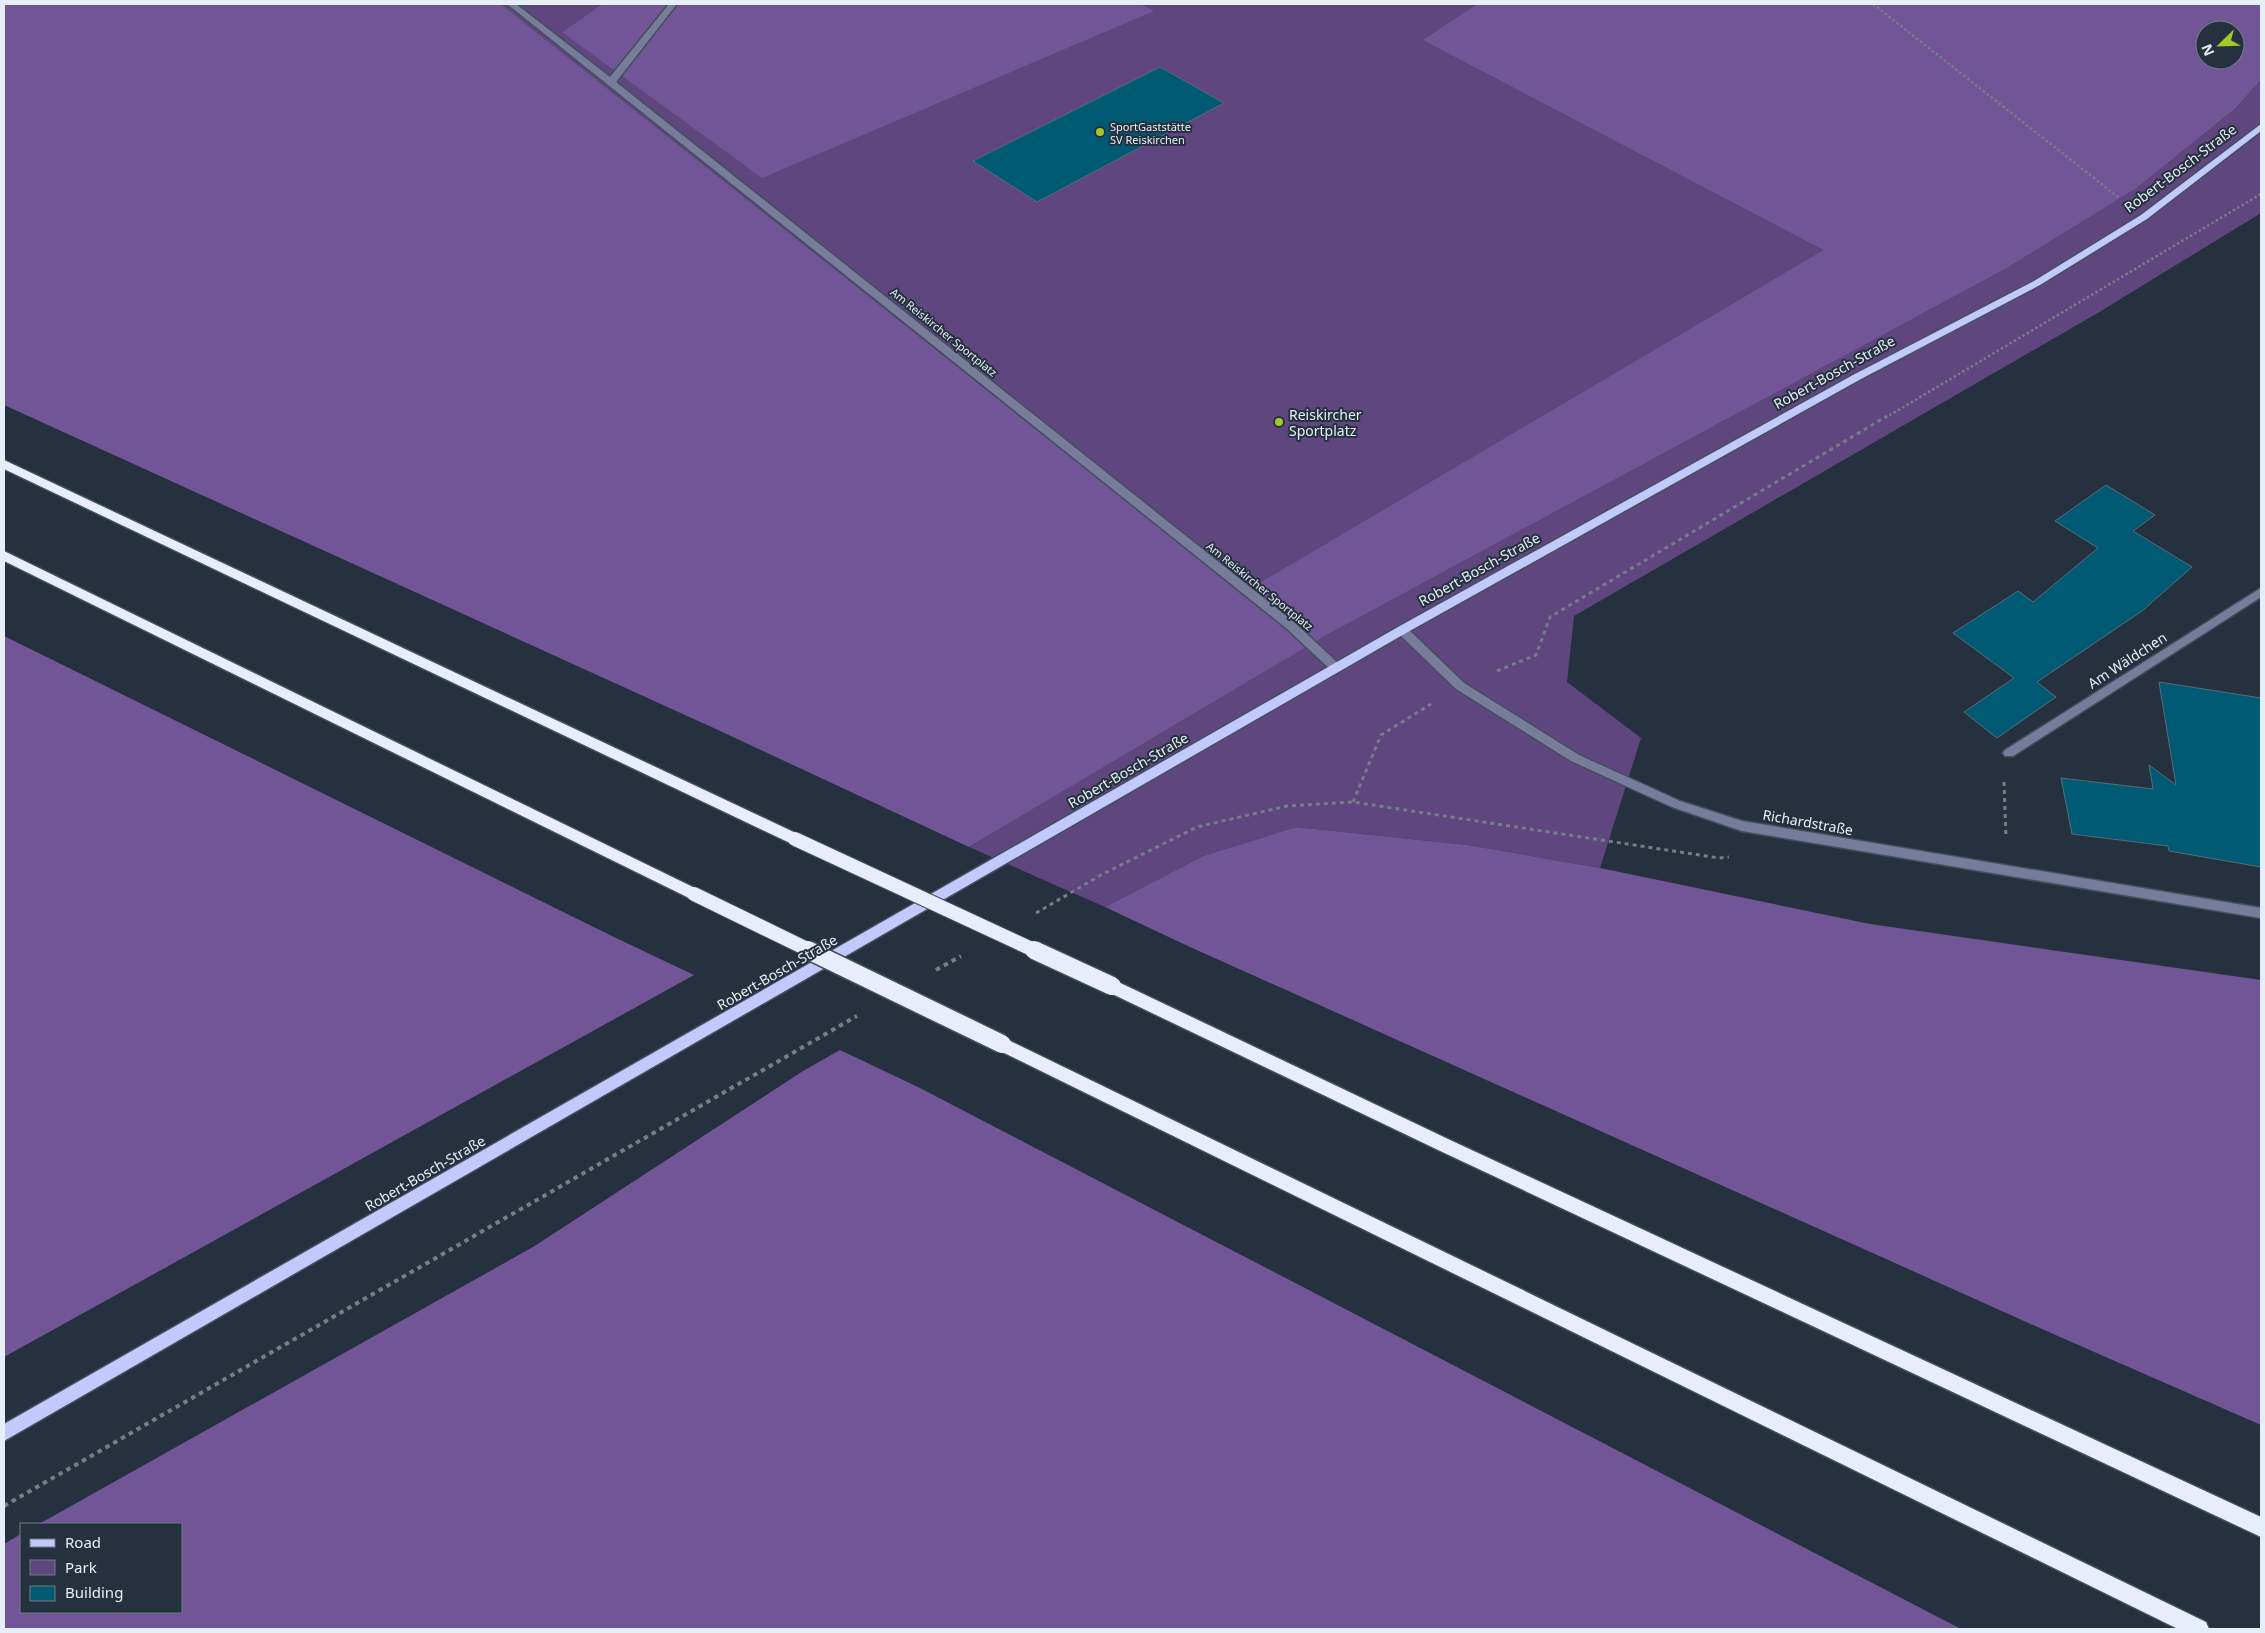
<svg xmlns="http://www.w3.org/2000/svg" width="2265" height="1633" font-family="'Noto Sans',sans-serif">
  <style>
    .green { fill: #60467f }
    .forest { fill: #725596; fill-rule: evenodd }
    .building { fill: #005a74; stroke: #576d76 }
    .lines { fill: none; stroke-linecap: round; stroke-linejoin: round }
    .minor-casing { stroke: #444f5c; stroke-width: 3 }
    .major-casing { stroke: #444f5c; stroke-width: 3 }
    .highway-casing { stroke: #444f5c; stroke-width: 3 }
    .path-far2 { stroke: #747e8a; stroke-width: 2.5; stroke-dasharray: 2.5 2.5; stroke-linecap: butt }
    .path-far1 { stroke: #747e8a; stroke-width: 3; stroke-dasharray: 4 4; stroke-linecap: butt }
    .path { stroke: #747e8a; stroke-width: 4; stroke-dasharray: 4.5 4.5; stroke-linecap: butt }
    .minor { fill: #777c9b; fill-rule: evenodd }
    .major { fill: #c2c9fc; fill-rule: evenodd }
    .highway { fill: #e9ecfb; fill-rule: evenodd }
    .highway-bridge-far1-casing { stroke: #444f5c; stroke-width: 16; stroke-linecap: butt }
    .highway-bridge-casing { stroke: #444f5c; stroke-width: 21; stroke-linecap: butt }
    .highway-bridge-far1 { stroke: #e9ecfb; stroke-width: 14 }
    .highway-bridge { stroke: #e9ecfb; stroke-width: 18 }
    .poi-dot { fill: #a4c824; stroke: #25313e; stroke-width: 2 }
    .labels { text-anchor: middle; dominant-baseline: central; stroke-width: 4; stroke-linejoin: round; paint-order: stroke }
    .far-poi-label { font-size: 11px; fill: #e6eef7; stroke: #25313e; text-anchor: start }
    .far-street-label { font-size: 11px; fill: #e6eef7; stroke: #25313e }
    .street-label { font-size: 14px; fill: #e6eef7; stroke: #25313e }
    .poi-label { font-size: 14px; fill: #e6eef7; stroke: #25313e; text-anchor: start }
  </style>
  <rect width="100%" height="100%" fill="#25313e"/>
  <path class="green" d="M501 4H602L562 32 1153 11 1141 4H1477L1422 40 1823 250 1242 593Z
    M2261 80V213L2096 314 1574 616 1567 682 1641 738 1600 868 1468 845 1296 827 1203 856 1105 907 969 847 1327 635 2009 267 2137 188 2236 108Z"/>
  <path class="forest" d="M4 4H501L1242 593 1823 250 1422 40 1477 4H2261V80L2236 108 2137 188 2009 267 1327 635 969 847 718 730 4 405ZM2205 30H2235V60H2205Z
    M602 4H1141L1154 11 762 178 562 32Z
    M4 636 614 937 694 975 4 1357Z
    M1296 827 1468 845 1600 868 1870 924 2261 980V1425L2051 1333 1190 947 1105 907 1203 856Z
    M840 1050 920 1088 1961 1629H4V1544L21 1534V1612H181V1524H39L533 1247 803 1071Z"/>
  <path class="building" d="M1160 67 1224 103 1037 202 973 161Z
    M2106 485 2155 515 2133 531 2192 567 2142 611 2037 682 2056 697 1997 738 1964 712 2014 678 1953 633 2018 591 2033 602 2098 548 2055 521Z
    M2159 682 2261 698V867L2169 851 2168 846 2072 834 2061 778 2153 789 2149 765 2176 785Z"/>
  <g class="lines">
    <g class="minor-casing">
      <path id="minor" d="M507 4H516L610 77 669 4H677L616 82 1294 622 1340 665 1342 668 1340 671H1332L1286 628Z
        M2261 588V597L2013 756H2005L2003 753 2005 750Z
        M1402 626 1406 627 1464 683 1579 755 1680 801 1742 821 2261 908V918L1742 831 1672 807 1571 761 1456 689 1398 633 1396 630 1398 627Z"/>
    </g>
    <g class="major-casing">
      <path id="major" d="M2261 124V131L2147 219 2040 285 1861 379 1406 633 4 1441V1424L1398 627 1853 375 2034 281 2141 215Z"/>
    </g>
    <g class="highway-casing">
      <path id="highway" d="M4 460 800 835 803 839 800 843 795 845 790 843 4 469Z
        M4 551 699 890 702 894 699 898 694 900 689 898 4 561Z
        M1112 979 1448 1139 2261 1517V1537L1436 1149 1106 991 1104 986 1106 981Z
        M1002 1037 2206 1622 2209 1629H2178L996 1049 994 1044 996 1039Z"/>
    </g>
    <path class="path-far2" d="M1873 4 2118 197
      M1885 418 2261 194"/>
    <path class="path-far1" d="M1497 671 1536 655 1550 617 1887 416
      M2004 782 2006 838
      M1353 802 1381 735 1431 704
      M1036 913 1101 875 1197 827 1287 806 1353 802 1719 858 1729 857"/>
    <path class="path" d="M936 970 961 956
      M4 1506 857 1016"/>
    <use href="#minor" class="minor"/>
    <use href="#major" class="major"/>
    <use href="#highway" class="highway"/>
    <g class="highway-bridge-far1-casing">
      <path id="highway-bridge-far1" d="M795 839 1036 951
        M694 894 811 951"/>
    </g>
    <g class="highway-bridge-casing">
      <path id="highway-bridge" d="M808 950 1002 1044
        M1034 950 1112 986"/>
    </g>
    <use href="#highway-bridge-far1" class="highway-bridge-far1"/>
    <use href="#highway-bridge" class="highway-bridge"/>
  </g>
  <g class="poi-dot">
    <circle cx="1100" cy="132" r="5"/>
    <circle cx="1279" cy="422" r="5"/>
  </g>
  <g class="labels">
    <g class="far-poi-label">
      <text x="1110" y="126">SportGaststätte<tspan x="1110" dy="13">SV Reiskirchen</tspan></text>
    </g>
    <g class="far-street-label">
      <text transform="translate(944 332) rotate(39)">Am Reiskircher Sportplatz</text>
      <text transform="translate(1260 586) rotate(39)">Am Reiskircher Sportplatz</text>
    </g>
    <g class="street-label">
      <text transform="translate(2180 168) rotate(-37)">Robert-Bosch-Straße</text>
      <text transform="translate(1834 372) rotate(-29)">Robert-Bosch-Straße</text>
      <text transform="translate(1479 569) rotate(-29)">Robert-Bosch-Straße</text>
      <text transform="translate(2127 660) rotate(-33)">Am Wäldchen</text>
      <text transform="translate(1128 770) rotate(-30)">Robert-Bosch-Straße</text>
      <text transform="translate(1808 822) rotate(10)">Richardstraße</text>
      <text transform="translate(777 972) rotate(-30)">Robert-Bosch-Straße</text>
      <text transform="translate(425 1173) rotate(-30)">Robert-Bosch-Straße</text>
    </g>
    <g class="poi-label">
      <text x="1289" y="414">Reiskircher<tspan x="1289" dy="16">Sportplatz</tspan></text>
    </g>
  </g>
  <rect width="2265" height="1633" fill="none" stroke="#e6eef7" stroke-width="10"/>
  <rect x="20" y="1523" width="162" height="90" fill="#25313e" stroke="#727d88"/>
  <rect x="30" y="1539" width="25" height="8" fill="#c2c9fc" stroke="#727d88"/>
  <text x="65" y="1548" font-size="15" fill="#e6eef7">Road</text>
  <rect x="30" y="1560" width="25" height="15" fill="#60467f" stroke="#727d88"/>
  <text x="65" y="1573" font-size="15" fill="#e6eef7">Park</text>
  <rect x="30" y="1586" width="25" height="15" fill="#005a74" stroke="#727d88"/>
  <text x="65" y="1598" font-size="15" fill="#e6eef7">Building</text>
  <g transform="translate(2220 45) rotate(247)"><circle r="24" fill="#25313e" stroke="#727d88"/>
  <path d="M0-4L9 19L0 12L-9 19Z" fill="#a4c824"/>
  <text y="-8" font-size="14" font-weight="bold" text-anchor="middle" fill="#e6eef7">N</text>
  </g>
</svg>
